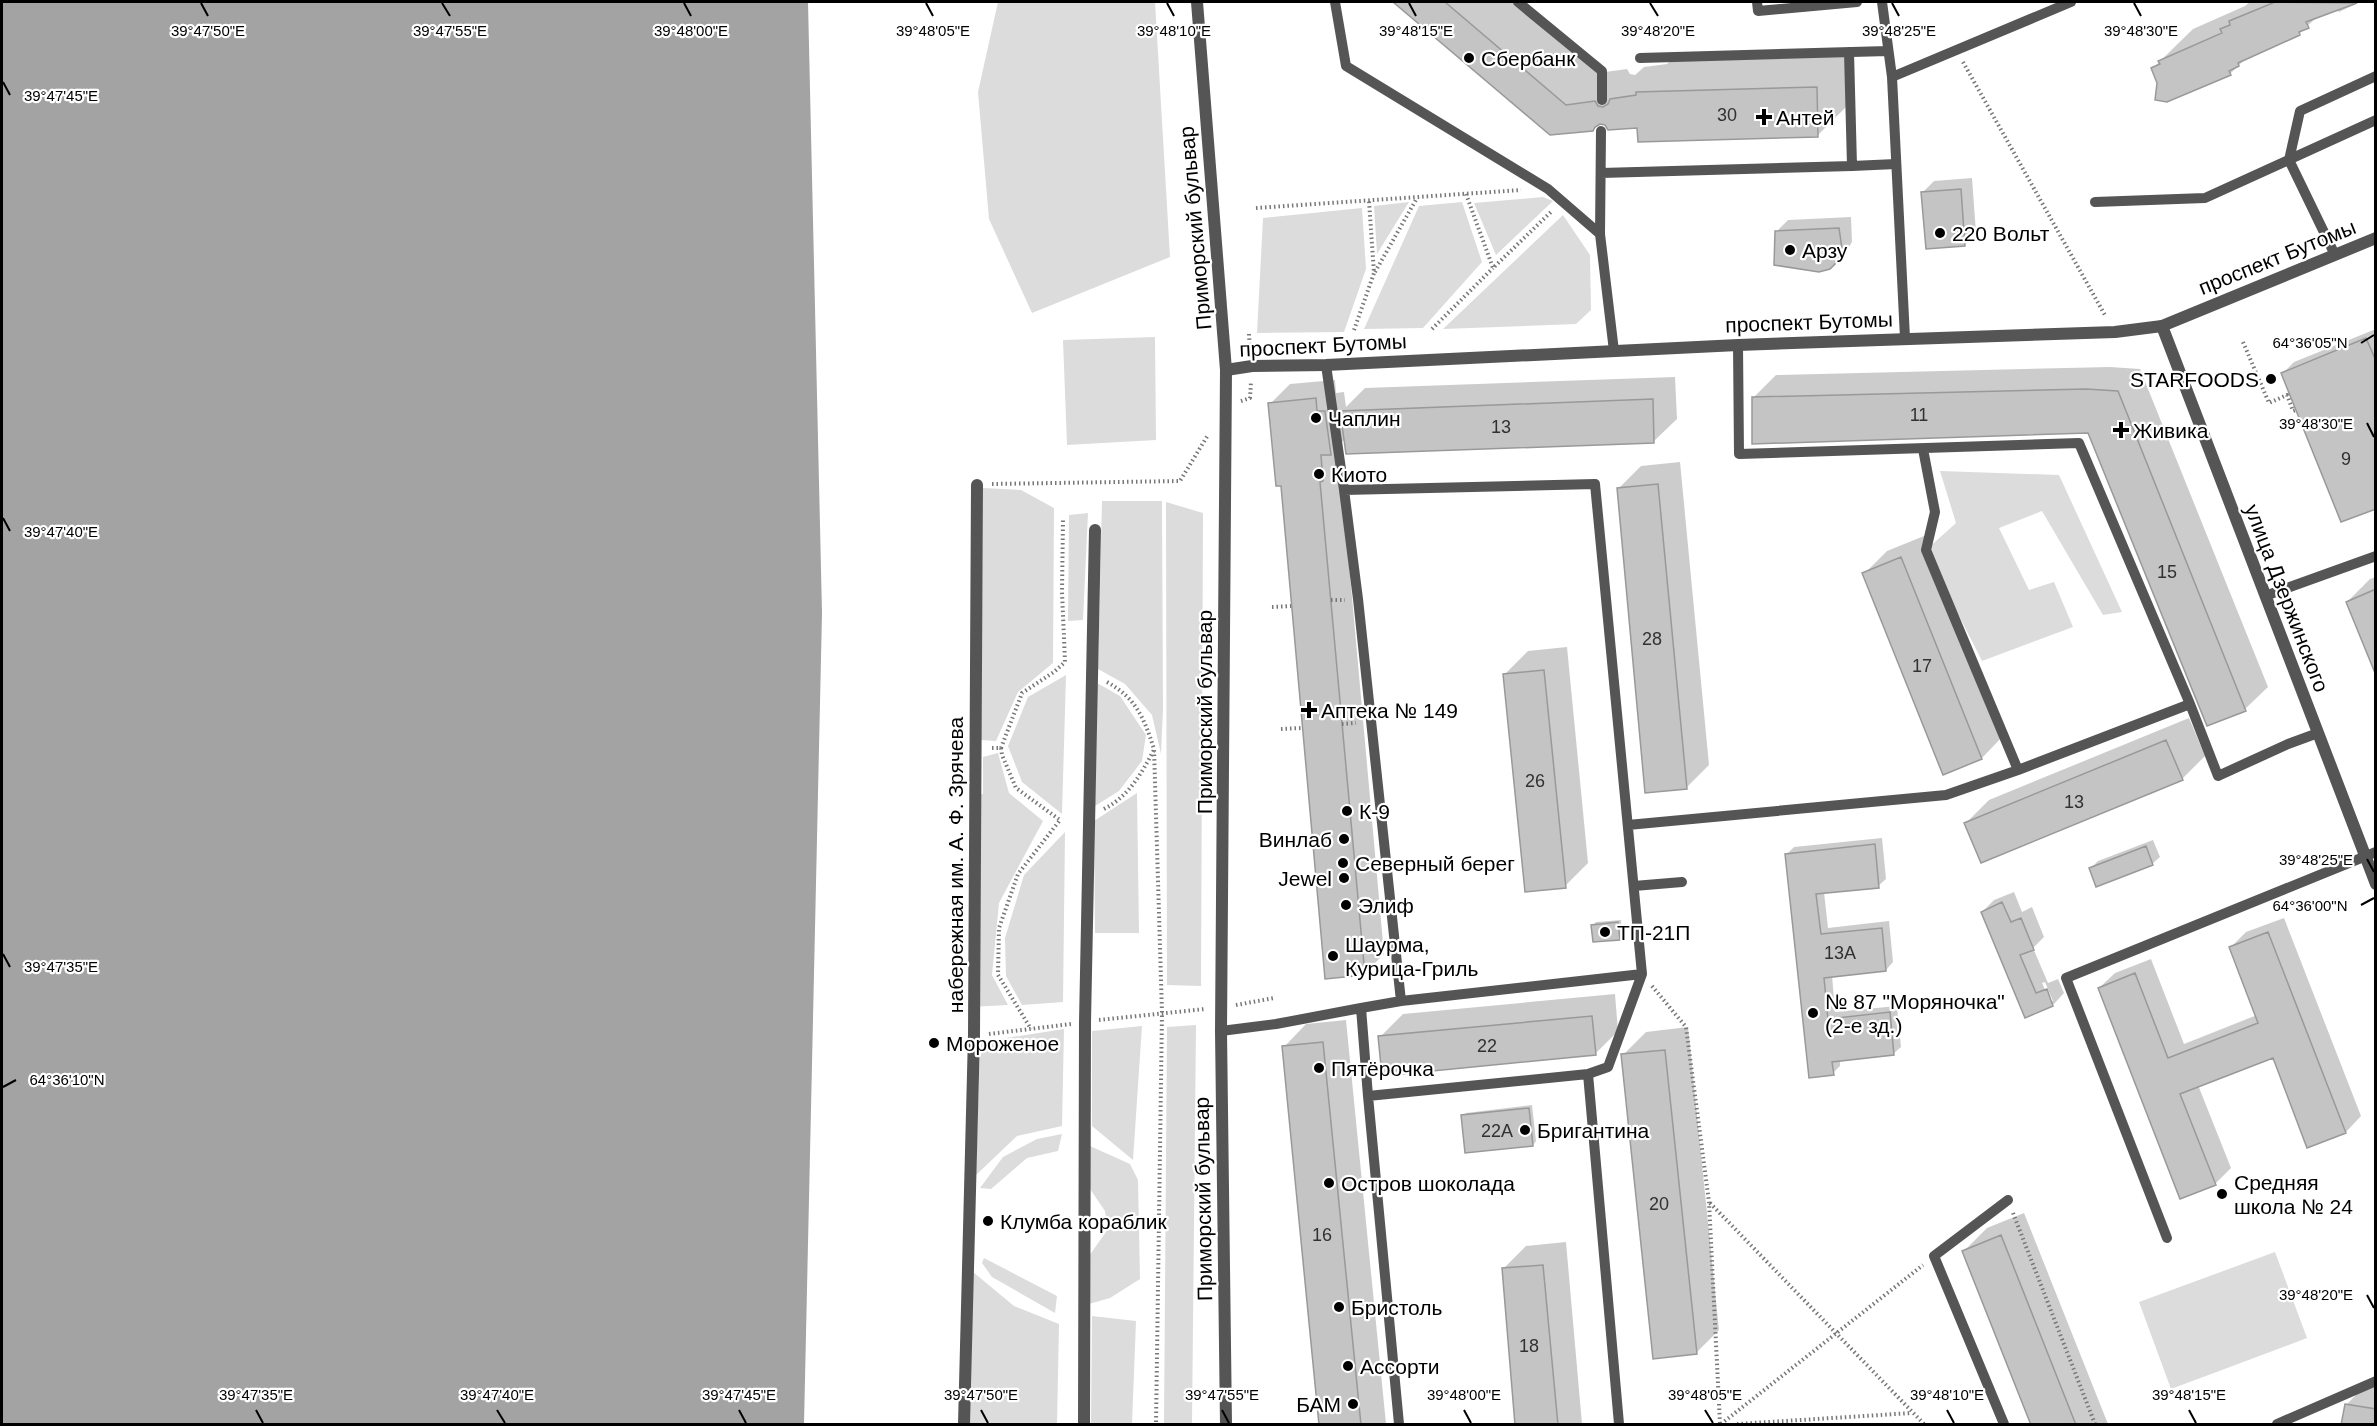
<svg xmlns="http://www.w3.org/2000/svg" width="2377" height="1426" font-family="Arial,sans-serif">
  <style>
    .green { fill: #dcdcdc }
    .water { fill: #a3a3a3 }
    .shadow { fill: #0003; fill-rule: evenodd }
    .building { fill: #c4c4c4; stroke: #999; stroke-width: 1.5 }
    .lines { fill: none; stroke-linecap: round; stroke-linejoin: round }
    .path { stroke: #777; stroke-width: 4; stroke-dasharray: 1.5 3; stroke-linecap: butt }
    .service { stroke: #555; stroke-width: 10 }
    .pedestrian { stroke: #555; stroke-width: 12 }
    .minor { stroke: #555; stroke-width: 12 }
    .tertiary { stroke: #555; stroke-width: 12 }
    .ticks { fill: none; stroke: #000; stroke-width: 2 }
    .poi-dot { fill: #000; stroke: #fff; stroke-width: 2 }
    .labels { text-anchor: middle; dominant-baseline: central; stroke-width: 4.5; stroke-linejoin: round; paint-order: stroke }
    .number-label { font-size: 18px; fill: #313131 }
    .poi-label { font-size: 21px; fill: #000; stroke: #fff; text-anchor: start }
    .street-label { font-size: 21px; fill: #000; stroke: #fff }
    .ticks-label { font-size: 15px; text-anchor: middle; fill: #000; stroke: #fff; stroke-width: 4.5; stroke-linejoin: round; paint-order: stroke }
  </style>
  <rect width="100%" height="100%" fill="#fff"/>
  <path class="green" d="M998 2H1155L1170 257 1032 313 989 219 978 92Z
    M1543 197 1553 201 1496 255 1474 203Z
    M1409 202 1377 254 1374 206Z
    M1462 202 1482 262 1423 328 1364 329 1419 206Z
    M1362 208 1366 269 1344 332 1257 333 1263 218Z
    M1563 215 1590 255 1591 310 1576 324 1443 329Z
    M1155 337 1156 440 1067 445 1063 340Z
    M1940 471 2059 475 2122 612 2103 615 2042 511 1999 528 2029 590 2054 582 2073 627 1982 661 1926 550 1956 523Z
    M983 488 1021 490 1054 508 1053 663 1018 692 996 741 981 740Z
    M1102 501H1162L1163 709 1161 754 1152 715 1125 684 1098 669Z
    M1166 502 1203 513 1201 986 1167 985Z
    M1088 513 1083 620 1068 621 1069 515Z
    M1066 675 1062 814 1022 782 1008 746 1028 697Z
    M1097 683 1120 696 1146 735 1142 761 1119 791 1095 806Z
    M998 753 1009 793 1043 821 999 903 992 975 1008 1005 969 1007 971 794H983V757Z
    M1137 793 1139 933H1095L1094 821Z
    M1065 832 1063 1002 1022 1005 1006 976 1005 938 1024 875Z
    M1196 1025 1192 1424H1164L1167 1027Z
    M1142 1026 1133 1160 1092 1126V1031Z
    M1064 1029 1062 1126 1017 1136 976 1175 980 1042Z
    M1062 1134 1058 1151 1027 1158 991 1189 980 1188 1003 1157 1037 1139Z
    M1090 1146 1130 1164 1138 1180 1140 1279 1110 1298 1089 1304V1256L1108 1229 1105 1211 1088 1186Z
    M2275 1252 2307 1338 2171 1389 2139 1302Z
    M984 1258 1057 1296 1055 1313 992 1277 982 1263Z
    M973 1272 1014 1306 1059 1324 1057 1424H969Z
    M1092 1316 1136 1321 1132 1424H1091Z"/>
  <path class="water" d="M2 2H808L822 613 804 1424H2Z"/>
  <path class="shadow" d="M1395 2H1515L1598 73 1627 69 1630 74 1635 75 1644 67 1667 64 1670 61 1849 55 1850 103 1818 135 1639 127 1602 122 1593 130 1551 133Z
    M2250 2H2360L2339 12 2337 9 2318 16 2299 34 2247 57 2230 74 2158 83 2153 68 2193 29 2245 6Z
    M1972 178 1976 233 1965 245 1923 192 1934 181Z
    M1851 217 1852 242 1846 252 1834 264 1776 232 1788 220Z
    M2376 329V507L2282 374 2294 362Z
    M2110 367 2140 369 2268 687 2245 709 2089 432 1753 398 1776 375Z
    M1675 377 1677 419 1654 441 1346 438 1341 443 1340 463 1384 954 1364 974 1270 404 1290 384 1335 380 1336 393 1344 392 1346 407 1365 388Z
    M1680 462 1709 765 1686 788 1618 489 1641 466Z
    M1924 536 2004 735 1982 758 1944 773 1864 574 1887 551Z
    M2376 577V671L2347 602 2370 579Z
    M1567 647 1588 863 1565 886 1505 674 1528 651Z
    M2189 718 2205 756 2182 779 1966 823 1989 800Z
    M1882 838 1886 879 1878 886 1824 892 1828 928 1889 921 1893 962 1886 970 1832 975 1835 1012 1897 1006 1901 1047 1893 1054 1840 1060V1066L1833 1073 1786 855 1794 847Z
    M2153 840 2160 857 2152 864 2090 869 2098 861Z
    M2014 892 2022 912 2032 907 2044 937 2033 948 2048 983 2058 979 2064 993 2053 1005 2025 1016 1982 912 1994 900ZM2045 982 2053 1001H2050L2042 983Z
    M2284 918 2361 1116 2346 1132 2308 1146 2273 1056 2198 1085 2231 1168 2215 1184 2099 988 2115 973 2151 959 2184 1044 2257 1015 2230 948 2246 932Z
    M1621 920 1622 935 1619 938 1592 926 1596 922Z
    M1615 994 1618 1031 1595 1054 1380 1037 1403 1014Z
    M1346 1020 1386 1424H1321L1284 1047 1306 1024Z
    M1688 1027 1719 1330 1696 1353 1623 1055 1646 1032Z
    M1532 1105 1536 1141 1533 1145 1463 1116 1466 1113Z
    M2024 1213 2108 1424H2033L1964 1251 1987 1228Z
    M1566 1242 1582 1424H1516L1503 1269 1526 1246Z
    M2376 1375V1424L2346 1405Z"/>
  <path class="building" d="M1393 2H1445L1566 105 1595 101 1598 106 1603 107 1608 104 1610 99 1636 95V92L1817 87 1818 137 1638 142 1637 128 1608 130 1605 125 1600 124 1595 127 1593 131 1550 135Z
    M2275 2 2357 3 2306 22 2309 28 2299 32 2300 35 2238 63 2239 66 2229 71 2231 75 2167 102 2155 100 2157 83 2151 68 2160 64 2158 61 2222 33 2220 29 2230 25 2229 21Z
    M1961 189 1965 246 1926 249 1921 192Z
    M1839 228 1842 249 1838 261 1830 269 1819 272 1774 265 1775 231Z
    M2366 338 2376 361V509L2341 522 2281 373Z
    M2086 389 2118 391 2246 711 2207 726 2088 433 1752 444V397Z
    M1316 398 1317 411H1325L1331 455H1321L1323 481 1320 482 1365 975 1325 979 1281 486H1276L1268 403Z
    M1653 399 1654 443 1346 454 1340 411Z
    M1658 484 1687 789 1645 793 1617 488Z
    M1901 557 1982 759 1943 775 1862 573Z
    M2376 589V673H2375L2346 602Z
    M1544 670 1566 888 1525 892 1503 674Z
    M2166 740 2183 780 1981 863 1964 823Z
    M1875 844 1879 888 1816 894 1821 934 1882 928 1886 971 1824 978 1828 1019 1890 1012 1894 1055 1832 1062 1834 1075 1809 1078 1785 854Z
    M2146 846 2153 865 2096 887 2089 868Z
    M2002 902 2011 922 2021 918 2034 950 2020 955 2036 993 2047 989 2053 1006 2025 1018 1981 912Z
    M1618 922 1620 940 1593 942 1591 925Z
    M2268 932 2346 1133 2307 1148 2273 1058 2180 1094 2216 1185 2180 1199 2098 988 2135 973 2168 1058 2258 1023 2229 947Z
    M1592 1016 1596 1055 1382 1076 1378 1036Z
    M1323 1042 1361 1425H1319L1282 1046Z
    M1665 1050 1697 1354 1653 1359 1621 1054Z
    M1529 1108 1533 1146 1465 1153 1461 1115Z
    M2001 1235 2076 1425H2031L1962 1251Z
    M1543 1265 1558 1425H1515L1502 1268Z
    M2345 1404 2376 1409V1425H2341Z"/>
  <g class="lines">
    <path class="path" d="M1963 62 2106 317
      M1466 194 1493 268 1552 211
      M1256 208 1521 190
      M1375 272 1417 198
      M1432 329 1493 268
      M1354 330 1374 273 1369 201
      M1249 334 1250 351
      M2243 342 2269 403 2287 395 2293 411 2296 410
      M1241 401 1250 398 1251 382
      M992 484 1180 481 1208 435
      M1331 600H1345
      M1272 607 1291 606
      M1107 682C1136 698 1144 718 1154 749L1162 1013 1156 1424
      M1342 724 1356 723
      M1281 729 1302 728
      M992 748H1001L1002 755 1016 788 1060 820 1018 874 999 928 998 975 1031 1029
      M1001 748 1022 693 1054 672 1065 662 1062 592 1063 519
      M1104 809C1129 796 1141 774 1154 750
      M1652 986 1686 1027 1709 1202 1720 1424
      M1236 1005 1274 998
      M1099 1020 1205 1009
      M989 1034 1071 1024
      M1710 1203 1924 1424
      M2013 1213 2095 1424
      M1721 1424 1923 1265
      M1737 1424 1912 1413"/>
    <path class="service" d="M1335 2 1346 66 1548 189 1600 234
      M1518 2 1602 71V100
      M1757 2 1758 11 1857 2
      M1882 2 1892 77 1905 338
      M1640 58 1888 51
      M1892 77 2071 2
      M1601 131 1600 234 1614 351
      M1852 166 1896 164
      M1601 173 1852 166 1849 52
      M2095 202 2205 198 2376 120
      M2335 255 2289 160 2300 111 2376 76
      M1738 345 1739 454 2079 443 2190 704 2218 776 2288 744 2318 733
      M1326 365 1344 490 1595 484 1642 974 1401 1001 1361 1008
      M1923 449 1935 512 1926 550 2018 770 2190 704
      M1344 490 1358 599 1401 1001
      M2265 596 2376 556
      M1628 825 1946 795 2018 770
      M1634 886 1682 882
      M1221 1031 1276 1024 1361 1008 1368 1096 1588 1074 1608 1067 1642 974
      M1588 1074 1619 1424
      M1368 1096 1399 1424
      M2167 1238 2066 978 2376 852
      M2004 1424 1934 1256 2008 1200
      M2277 1424 2376 1381"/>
    <path class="pedestrian" d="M964 1424 974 1035 977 485
      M1084 1424 1085 1022 1095 530"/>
    <path class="minor" d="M1197 2 1226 370 1221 1031 1226 1424
      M1226 370 1252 366 1326 365 1738 345 2115 332 2162 326"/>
    <path class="tertiary" d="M2376 238 2162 326 2376 884"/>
  </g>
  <path class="ticks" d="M201 3 208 16M442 3 450 16M684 3 691 16M926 3 933 16M1167 3 1174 16M1409 3 1416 16M1650 3 1658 16M1892 3 1899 16M2134 3 2141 16M3 82 10 95M2361 343 2374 335M2367 423 2374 437M3 518 10 531M2367 859 2374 872M2361 905 2374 898M3 954 10 967M3 1087 16 1080M2367 1295 2374 1308M256 1410 263 1423M497 1410 505 1423M739 1410 746 1423M981 1410 988 1423M1222 1410 1229 1423M1464 1410 1471 1423M1705 1410 1713 1423M1947 1410 1954 1423M2189 1410 2196 1423"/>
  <g class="poi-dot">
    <circle cx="1469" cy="58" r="6"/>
    <path d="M1761 108h6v6h6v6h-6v6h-6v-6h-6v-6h6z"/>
    <circle cx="1940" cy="233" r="6"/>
    <circle cx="1790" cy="250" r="6"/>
    <circle cx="2271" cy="379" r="6"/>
    <circle cx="1316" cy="418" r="6"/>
    <path d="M2118 421h6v6h6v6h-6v6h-6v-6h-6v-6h6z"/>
    <circle cx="1319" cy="474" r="6"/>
    <path d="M1306 701h6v6h6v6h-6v6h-6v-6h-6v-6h6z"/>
    <circle cx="1347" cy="811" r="6"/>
    <circle cx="1344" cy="839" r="6"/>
    <circle cx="1343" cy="863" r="6"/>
    <circle cx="1344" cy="878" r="6"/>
    <circle cx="1346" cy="905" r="6"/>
    <circle cx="1605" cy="932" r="6"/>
    <circle cx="1333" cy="956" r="6"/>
    <circle cx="1813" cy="1013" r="6"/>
    <circle cx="934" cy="1043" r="6"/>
    <circle cx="1319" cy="1068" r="6"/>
    <circle cx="1525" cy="1130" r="6"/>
    <circle cx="1329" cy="1183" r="6"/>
    <circle cx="2222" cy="1194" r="6"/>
    <circle cx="988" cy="1221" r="6"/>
    <circle cx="1339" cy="1307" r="6"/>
    <circle cx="1348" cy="1366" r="6"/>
    <circle cx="1353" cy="1404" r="6"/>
  </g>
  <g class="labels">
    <g class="number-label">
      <text x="1727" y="115">30</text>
      <text x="1919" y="415">11</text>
      <text x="1501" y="427">13</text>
      <text x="2346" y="459">9</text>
      <text x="2167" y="572">15</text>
      <text x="1652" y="639">28</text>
      <text x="1922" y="666">17</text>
      <text x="1535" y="781">26</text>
      <text x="2074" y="802">13</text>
      <text x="1840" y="953">13А</text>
      <text x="1487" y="1046">22</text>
      <text x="1497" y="1131">22А</text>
      <text x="1659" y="1204">20</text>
      <text x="1322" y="1235">16</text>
      <text x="1529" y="1346">18</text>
    </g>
    <g class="poi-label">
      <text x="1481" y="58">Сбербанк</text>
      <text x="1776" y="117">Антей</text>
      <text x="1952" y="233">220 Вольт</text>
      <text x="1802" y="250">Арзу</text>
      <text x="2259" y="379" text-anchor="end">STARFOODS</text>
      <text x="1328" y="418">Чаплин</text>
      <text x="2133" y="430">Живика</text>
      <text x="1331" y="474">Киото</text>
      <text x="1321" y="710">Аптека № 149</text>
      <text x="1359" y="811">К-9</text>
      <text x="1332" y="839" text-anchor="end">Винлаб</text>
      <text x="1355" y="863">Северный берег</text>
      <text x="1332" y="878" text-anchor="end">Jewel</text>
      <text x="1358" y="905">Элиф</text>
      <text x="1617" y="932">ТП-21П</text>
      <text x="1345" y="944">Шаурма,<tspan x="1345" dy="24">Курица-Гриль</tspan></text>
      <text x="1825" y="1001">№ 87 "Моряночка"<tspan x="1825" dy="24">(2-е зд.)</tspan></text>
      <text x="946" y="1043">Мороженое</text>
      <text x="1331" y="1068">Пятёрочка</text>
      <text x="1537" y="1130">Бригантина</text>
      <text x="2234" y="1182">Средняя<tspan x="2234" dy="24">школа № 24</tspan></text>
      <text x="1341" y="1183">Остров шоколада</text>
      <text x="1000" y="1221">Клумба кораблик</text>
      <text x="1351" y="1307">Бристоль</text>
      <text x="1360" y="1366">Ассорти</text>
      <text x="1341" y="1404" text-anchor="end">БАМ</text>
    </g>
    <g class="street-label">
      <text transform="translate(1195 228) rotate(-95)">Приморский бульвар</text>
      <text transform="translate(2277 257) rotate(-22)">проспект Бутомы</text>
      <text transform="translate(1809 322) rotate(-2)">проспект Бутомы</text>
      <text transform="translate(1323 345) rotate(-3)">проспект Бутомы</text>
      <text transform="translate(2287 598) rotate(69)">улица Дзержинского</text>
      <text transform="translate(1204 712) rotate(-90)">Приморский бульвар</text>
      <text transform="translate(955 865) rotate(-90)">набережная им. А. Ф. Зрячева</text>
      <text transform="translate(1203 1199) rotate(-91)">Приморский бульвар</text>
    </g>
  </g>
  <g class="ticks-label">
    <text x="208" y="36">39°47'50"E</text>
    <text x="450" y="36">39°47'55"E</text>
    <text x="691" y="36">39°48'00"E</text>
    <text x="933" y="36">39°48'05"E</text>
    <text x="1174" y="36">39°48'10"E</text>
    <text x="1416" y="36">39°48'15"E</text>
    <text x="1658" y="36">39°48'20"E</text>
    <text x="1899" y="36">39°48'25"E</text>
    <text x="2141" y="36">39°48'30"E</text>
    <text x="61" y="101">39°47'45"E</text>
    <text x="2310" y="348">64°36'05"N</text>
    <text x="2316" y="429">39°48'30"E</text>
    <text x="61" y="537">39°47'40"E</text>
    <text x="2316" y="865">39°48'25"E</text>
    <text x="2310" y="911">64°36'00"N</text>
    <text x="61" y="972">39°47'35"E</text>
    <text x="67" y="1085">64°36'10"N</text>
    <text x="2316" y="1300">39°48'20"E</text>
    <text x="256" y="1400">39°47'35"E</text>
    <text x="497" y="1400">39°47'40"E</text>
    <text x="739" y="1400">39°47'45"E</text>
    <text x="981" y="1400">39°47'50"E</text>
    <text x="1222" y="1400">39°47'55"E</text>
    <text x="1464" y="1400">39°48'00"E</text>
    <text x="1705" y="1400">39°48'05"E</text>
    <text x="1947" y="1400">39°48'10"E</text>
    <text x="2189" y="1400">39°48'15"E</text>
  </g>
  <rect width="2377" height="1426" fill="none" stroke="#000000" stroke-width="6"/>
</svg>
